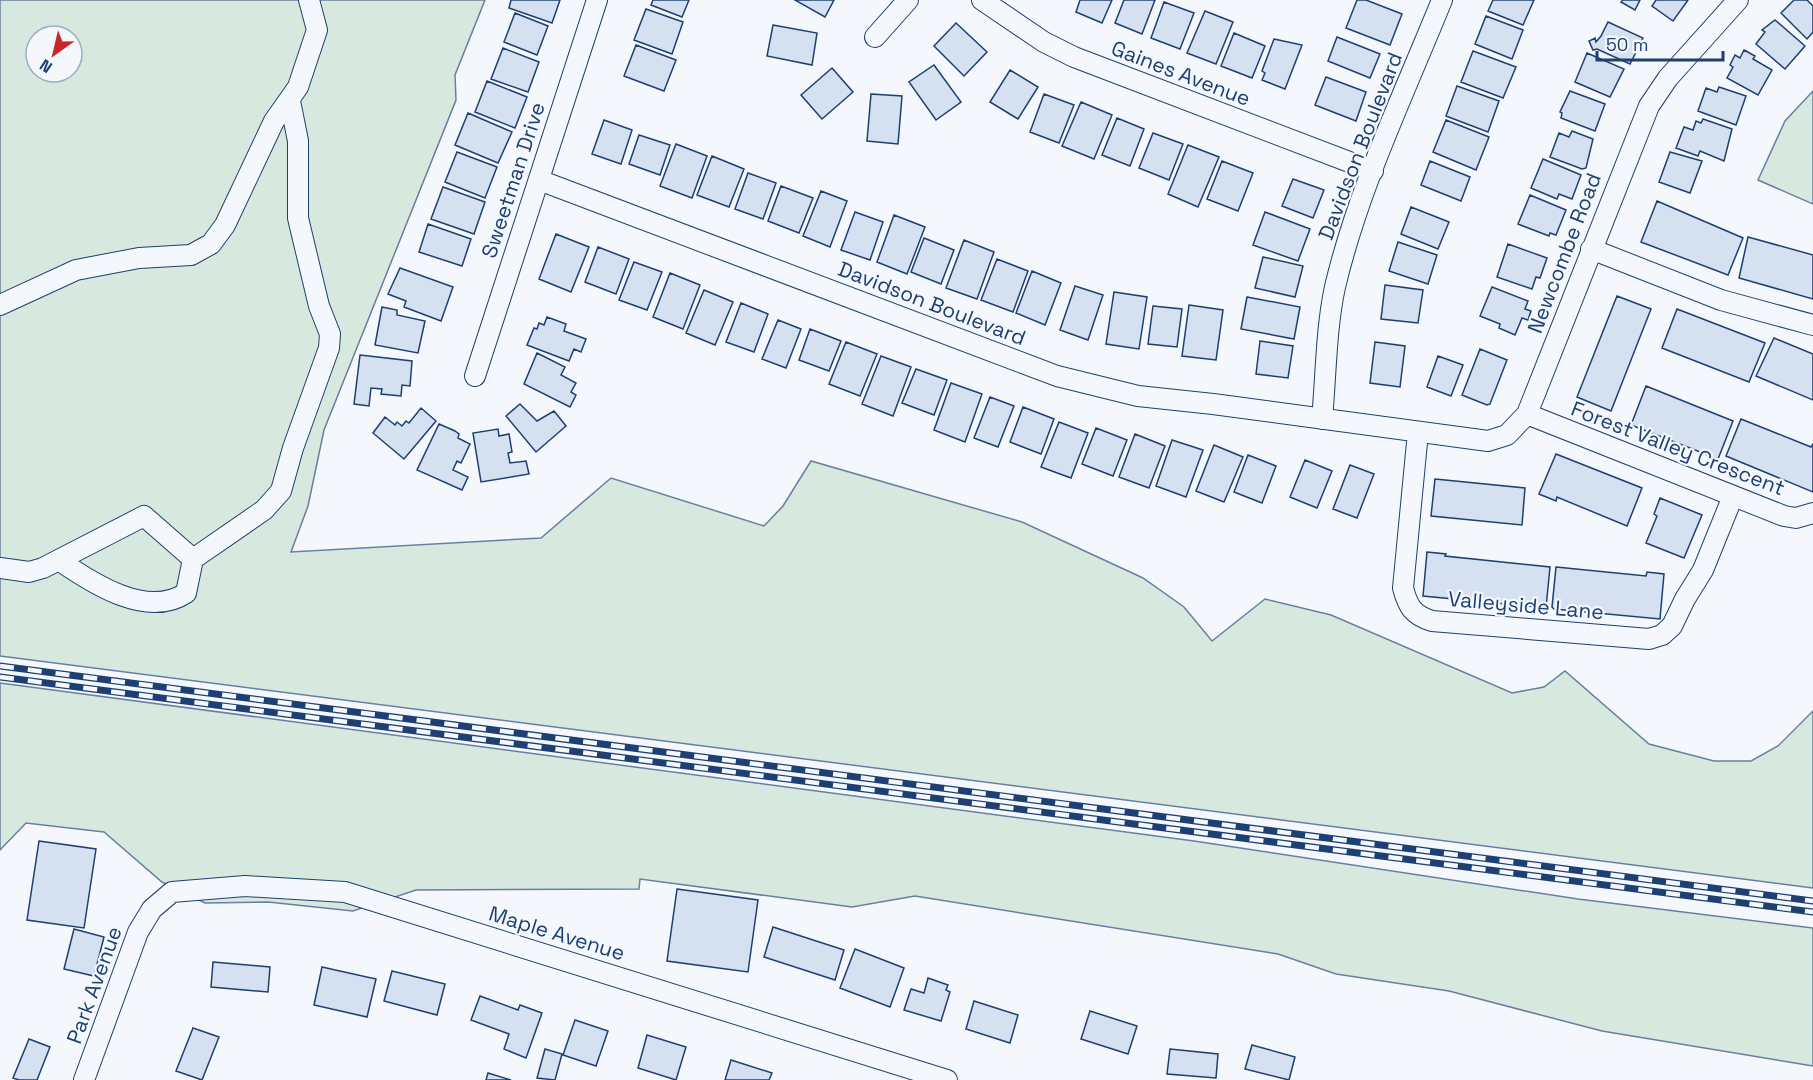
<svg xmlns="http://www.w3.org/2000/svg" width="1813" height="1080" font-family="'Space Grotesk',sans-serif">
  <style>
    .green { fill: #d7e8df; stroke: #687fa3; stroke-width: 1.5; fill-rule: evenodd }
    .building { fill: #d5e0f0; stroke: #1d3f73; stroke-width: 1.5 }
    .lines { fill: none; stroke-linecap: round; stroke-linejoin: round }
    .minor-casing { stroke: #1d3f73; stroke-width: 22 }
    .minor { stroke: #f4f7fb; stroke-width: 20 }
    .rail-casing { stroke: #1d3f73; stroke-width: 7 }
    .rail { stroke: #f4f7fb; stroke-width: 4.5; stroke-dasharray: 14; stroke-linecap: butt }
    .labels { text-anchor: middle; dominant-baseline: central; stroke-width: 4.5; stroke-linejoin: round; paint-order: stroke }
    .street-label { font-size: 21px; fill: #1d3f73; stroke: #f4f7fb }
  </style>
  <rect width="100%" height="100%" fill="#f4f7fb"/>
  <path class="green" d="M0 0H485L455 75 456 100 324 430 308 506 291 552 541 538 611 478 764 526 783 506 811 461 1022 522 1143 578 1184 607 1212 641 1265 599 1331 615 1512 693 1544 687 1565 671 1649 744 1714 761H1751L1778 746 1813 711V888L0 656ZM36 36H72V72H36Z
    M1813 91V204L1758 180 1785 121Z
    M0 683 1194 841 1578 899 1813 928V1066L1602 1031 1449 991 1336 974 1278 954 915 896 852 907 640 879 639 889 416 890 353 911 268 902 205 903 162 882 104 832 26 823 0 850Z"/>
  <path class="building" d="M511 0H560L552 23 509 8Z
    M653 0H689L682 17 651 5Z
    M795 0H834L825 17Z
    M1080 0H1112L1102 23 1076 12Z
    M1124 0H1155L1142 34 1115 23Z
    M1357 0H1366L1402 14 1390 45 1346 28Z
    M1493 0H1534L1523 25 1488 11Z
    M1623 0H1640L1635 10 1621 2Z
    M1656 0H1688L1673 21 1652 6Z
    M1794 0H1807L1813 6V32L1807 39 1781 13Z
    M1164 2 1194 13 1180 49 1151 38Z
    M646 9 683 22 672 54 634 40Z
    M1205 11 1233 22 1216 64 1187 53Z
    M515 13 548 26 537 55 504 42Z
    M1486 16 1523 30 1512 59 1475 44Z
    M1775 20 1805 46 1785 69 1756 44 1765 32 1762 30Z
    M1608 22 1643 38 1630 64 1597 49 1593 50 1589 41 1595 38 1596 42 1601 36Z
    M956 23 987 52 964 76 934 46Z
    M773 25 817 33 812 65 767 56Z
    M1234 33 1265 46 1252 78 1221 66Z
    M1337 37 1380 54 1370 78 1328 61Z
    M1274 39 1302 45 1285 89 1262 80 1265 73 1262 71Z
    M636 45 676 60 664 91 624 76Z
    M503 48 539 62 528 92 491 79Z
    M1744 50 1755 56 1753 59 1772 70 1758 95 1727 78 1733 67 1730 65 1735 55 1740 58Z
    M1473 51 1516 67 1503 98 1461 82Z
    M1587 53 1624 69 1610 97 1575 82Z
    M934 65 961 102 936 120 909 82Z
    M832 68 853 92 822 119 801 95Z
    M1010 70 1038 87 1018 119 990 102Z
    M1326 77 1366 92 1356 121 1315 105Z
    M487 81 527 97 515 128 475 112Z
    M1457 86 1499 101 1488 132 1446 116Z
    M1719 87 1746 96 1736 125 1698 111 1706 88 1717 92Z
    M1570 91 1605 104 1595 131 1561 118 1562 113 1560 112Z
    M871 94 902 96 898 144 867 141Z
    M1044 94 1074 105 1059 143 1030 132Z
    M1081 102 1112 115 1094 159 1062 146Z
    M468 113 512 132 498 163 455 145Z
    M1117 118 1144 129 1130 166 1102 155Z
    M1703 119 1732 129 1724 161 1700 151 1698 156 1676 148 1684 127 1693 130 1696 121 1701 123Z
    M604 120 632 130 621 164 592 154Z
    M1446 120 1489 137 1476 170 1433 152Z
    M1572 131 1593 139 1586 168 1582 169 1550 157 1559 133 1569 137Z
    M1153 133 1183 144 1169 180 1139 168Z
    M639 135 670 145 660 175 629 164Z
    M676 144 707 156 692 198 660 186Z
    M1188 145 1219 157 1198 207 1168 194Z
    M457 152 497 167 485 198 445 182Z
    M1670 152 1702 161 1690 193 1659 182Z
    M712 156 744 169 729 207 697 195Z
    M1543 159 1581 175 1572 199 1559 194 1557 199 1531 188Z
    M1222 161 1253 173 1238 211 1207 199Z
    M1430 161 1470 177 1461 201 1421 185Z
    M748 173 776 183 763 219 735 209Z
    M1293 179 1324 190 1313 218 1282 206Z
    M781 186 813 198 799 233 768 221Z
    M443 187 485 202 474 234 431 219Z
    M821 191 847 201 830 247 803 236Z
    M1530 195 1566 210 1556 235 1550 233 1549 236 1518 224Z
    M1657 201 1743 238 1728 275 1641 242Z
    M1411 207 1449 222 1438 249 1401 234Z
    M855 212 883 222 870 260 841 250Z
    M1265 212 1310 229 1298 261 1253 245Z
    M894 215 925 227 907 274 877 262Z
    M428 224 471 239 462 266 419 252Z
    M556 234 589 247 571 292 539 279Z
    M1748 237 1813 255V299L1739 278Z
    M924 238 954 250 941 284 911 272Z
    M964 240 994 252 977 299 946 288Z
    M1398 242 1437 255 1428 284 1389 271Z
    M1508 244 1547 258 1540 278 1536 277 1532 289 1497 277Z
    M598 247 629 259 616 294 585 282Z
    M1263 257 1303 266 1295 297 1255 288Z
    M997 259 1028 271 1013 312 981 300Z
    M634 262 662 272 647 310 619 300Z
    M400 268 453 287 441 321 404 307 406 301 388 294Z
    M1032 271 1061 283 1045 325 1016 313Z
    M670 273 700 285 683 329 653 317Z
    M1385 285 1423 290 1418 323 1381 319Z
    M1075 286 1103 295 1088 340 1060 330Z
    M1492 287 1528 301 1525 309 1531 311 1528 320 1522 318 1515 335 1499 328 1500 324 1480 316Z
    M704 290 733 302 715 345 686 333Z
    M1114 292 1147 297 1139 349 1106 344Z
    M1617 296 1651 309 1611 411 1577 397Z
    M1247 297 1300 307 1294 339 1241 329Z
    M741 303 768 314 754 352 726 342Z
    M1189 305 1223 310 1216 360 1182 356Z
    M1153 306 1182 309 1177 347 1148 344Z
    M382 307 397 310V315L425 321 418 353 375 345Z
    M1677 309 1765 343 1749 382 1662 348Z
    M547 317 566 324 564 331 586 339 581 352 574 349 569 361 527 345 534 328 537 329 539 323 544 325Z
    M778 320 801 329 786 368 762 359Z
    M810 329 841 341 829 371 799 360Z
    M1774 338 1813 354V400L1756 376Z
    M1260 341 1293 346 1288 378 1256 374Z
    M846 342 877 354 860 396 829 384Z
    M1375 342 1405 346 1400 387 1370 383Z
    M1480 349 1507 360 1490 404 1487 405 1462 395Z
    M537 353 565 367 561 375 576 383 571 392 576 395 570 407 524 384Z
    M360 355 412 361 410 386 402 385 401 396 381 394 382 389 371 388 369 406 354 404Z
    M881 356 911 367 893 416 862 404Z
    M1438 356 1463 365 1451 396 1427 387Z
    M916 369 947 380 934 415 902 403Z
    M951 383 982 394 965 442 934 430Z
    M1646 386 1733 421 1718 459 1631 425Z
    M990 397 1014 406 998 447 974 438Z
    M520 404 537 421 554 411 566 426 536 452 506 416Z
    M1023 407 1054 419 1041 454 1010 442Z
    M421 408 436 421 404 459 373 433 385 417 395 425 397 422 402 426 406 421 409 423Z
    M1741 419 1811 447 1813 444V492L1726 456Z
    M1059 422 1088 433 1071 478 1041 467Z
    M439 424 455 431 459 434 458 438 470 444 461 463 457 461 453 470 468 477 462 490 417 470Z
    M1096 428 1127 440 1113 476 1082 464Z
    M498 429 499 436 509 434 512 452 508 453 510 463 526 461 529 474 481 482 473 433Z
    M1135 434 1165 446 1149 488 1119 477Z
    M1172 440 1203 450 1186 497 1156 486Z
    M1214 445 1243 457 1224 502 1196 491Z
    M1556 454 1642 488 1627 526 1557 497 1556 501 1539 494Z
    M1248 455 1276 466 1262 503 1234 492Z
    M1305 460 1332 471 1317 508 1290 497Z
    M1350 465 1374 474 1357 518 1333 509Z
    M1435 479 1525 488 1522 525 1431 516Z
    M1660 498 1702 515 1684 558 1646 543 1657 516 1654 514Z
    M1427 552 1446 554 1445 556 1550 567 1546 608 1423 596Z
    M1556 567 1646 576 1647 572 1664 574 1660 619 1554 609 1552 607Z
    M39 841 96 849 84 928 27 920Z
    M677 889 758 900 748 972 667 961Z
    M773 927 844 950 835 980 764 957Z
    M74 929 104 937 94 976 64 969Z
    M855 949 904 968 890 1007 840 988Z
    M213 962 270 967 268 992 211 987Z
    M322 967 376 979 367 1017 314 1005Z
    M392 971 445 984 437 1015 384 1001Z
    M928 978 948 985 946 990 950 992 941 1021 904 1010 911 989 924 993Z
    M480 996 518 1010 520 1005 542 1013 526 1058 504 1049 509 1034 471 1020Z
    M974 1001 1018 1015 1010 1043 966 1029Z
    M1090 1011 1137 1026 1128 1054 1081 1039Z
    M575 1020 608 1031 596 1066 563 1055Z
    M193 1028 219 1037 202 1080 176 1071Z
    M647 1035 686 1047 676 1080 638 1068Z
    M29 1039 50 1047 37 1080H19L13 1078Z
    M1252 1045 1295 1057 1289 1080 1245 1069Z
    M545 1049 562 1054 555 1080 537 1078Z
    M1170 1049 1218 1054 1216 1078 1167 1074Z
    M731 1060 772 1073 769 1080H725Z
    M488 1073 511 1080H486Z"/>
  <g class="lines">
    <g class="minor-casing">
      <path id="minor" d="M982 0 1044 42 1074 57 1373 171
        M875 37 908 0
        M539 180 1057 376 1138 396 1213 404 1488 441 1507 435 1527 414 1649 106 1668 78 1738 0
        M1591 249 1721 300 1813 325
        M0 305 76 270 139 258 191 255 211 244 225 225 274 121 298 87 317 30 309 0
        M475 376 597 0
        M1527 414 1784 516 1796 518 1813 513
        M1322 419C1326 377 1326 328 1335 287 1358 189 1404 94 1442 0
        M1418 432 1403 588C1408 607 1413 615 1432 621L1649 639 1662 635 1672 626 1685 599 1703 570 1733 496
        M193 559 264 510 281 491 293 448 329 348 330 334 319 306 298 218V141L290 101
        M0 568 29 572 43 568 144 516 193 559 186 593C147 619 92 583 60 561
        M84 1080 138 932 152 909 172 892 245 886 345 892 947 1080"/>
    </g>
    <use href="#minor" class="minor"/>
    <g class="rail-casing">
      <path id="rail" d="M0 666 1813 901
        M0 677 1813 912"/>
    </g>
    <use href="#rail" class="rail"/>
  </g>
  <g class="labels">
    <g class="street-label">
      <text transform="translate(1181 73) rotate(21)">Gaines Avenue</text>
      <text transform="translate(1360 146) rotate(-69)">Davidson Boulevard</text>
      <text transform="translate(513 180) rotate(-72)">Sweetman Drive</text>
      <text transform="translate(1564 253) rotate(-69)">Newcombe Road</text>
      <text transform="translate(932 303) rotate(21)">Davidson Boulevard</text>
      <text transform="translate(1678 448) rotate(21)">Forest Valley Crescent</text>
      <text transform="translate(1526 605) rotate(5)">Valleyside Lane</text>
      <text transform="translate(557 933) rotate(17)">Maple Avenue</text>
      <text transform="translate(94 985) rotate(-70)">Park Avenue</text>
    </g>
  </g>
  <g transform="translate(54 54) rotate(214)"><circle r="28" fill="#f4f7fb" stroke="#9eadc5" stroke-width="1.5"/>
  <path d="M0-4.5L10 22L0 15L-10 22Z" fill="#c62828"/>
  <text y="-9" font-size="16" font-weight="bold" text-anchor="middle" fill="#1d3f73">N</text>
  </g>
  <path d="M1597 51v9h126v-9" fill="none" stroke="#1d3f73" stroke-width="3"/>
  <text x="1606" y="51" font-size="18" fill="#1d3f73" stroke="#f4f7fb" stroke-width="4.5" paint-order="stroke">50 m</text>
</svg>
